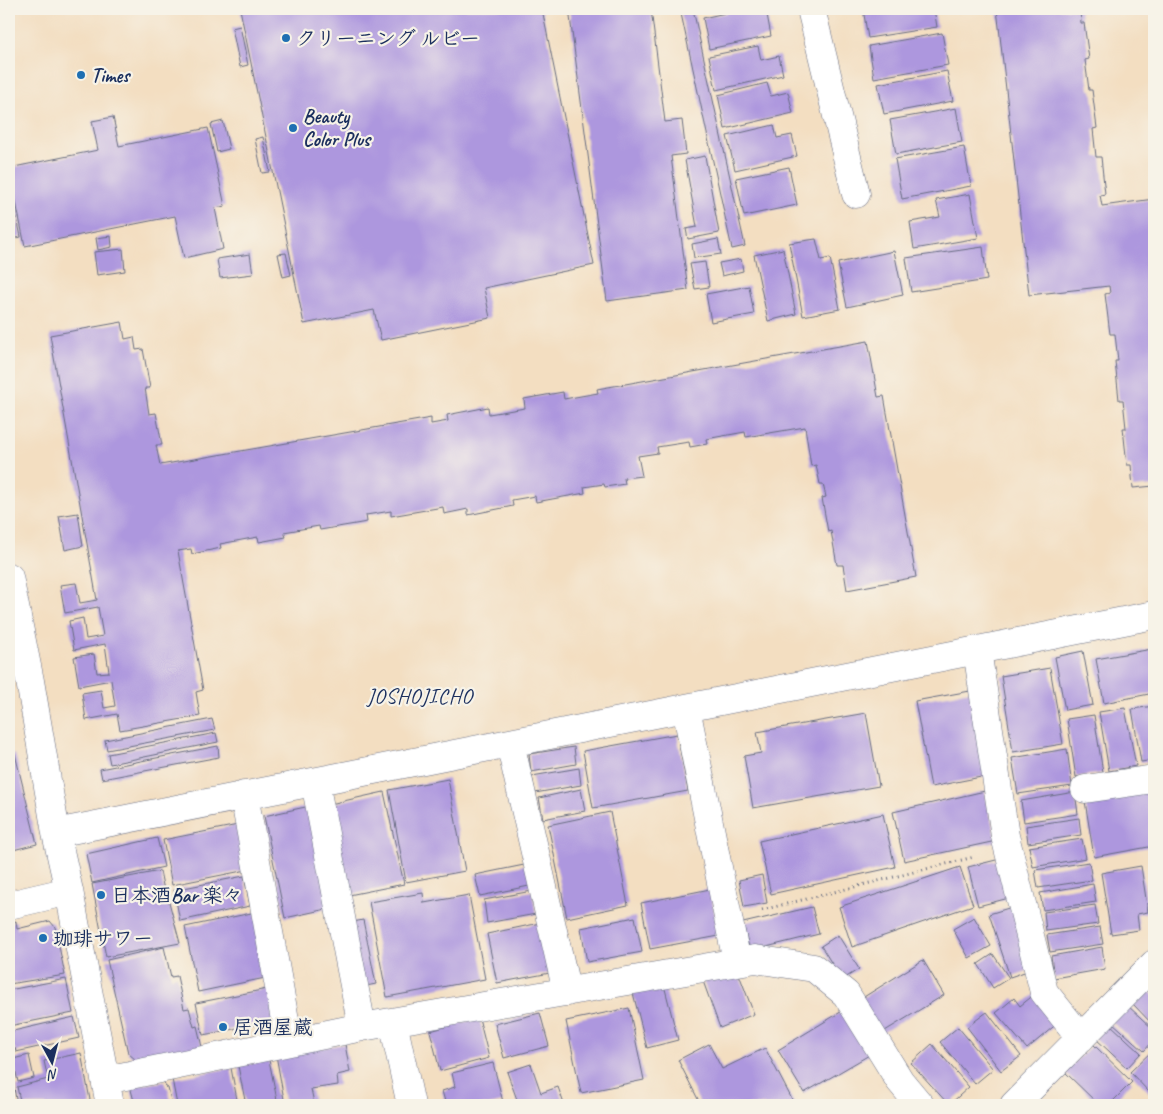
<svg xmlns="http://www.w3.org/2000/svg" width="1163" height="1114" font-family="Caveat,'Klee One',sans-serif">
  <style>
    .building { fill: #ad97de }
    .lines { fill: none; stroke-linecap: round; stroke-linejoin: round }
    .minor-casing { stroke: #676c81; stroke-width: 29 }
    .path { stroke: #676c81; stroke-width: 3; stroke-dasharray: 1 4; stroke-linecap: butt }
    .minor { stroke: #fff; stroke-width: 28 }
    .poi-dot { fill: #1f6fb2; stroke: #f7f3e8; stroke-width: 2 }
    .labels { text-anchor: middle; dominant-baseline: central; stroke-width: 4.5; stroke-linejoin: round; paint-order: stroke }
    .poi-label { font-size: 20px; font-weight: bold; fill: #1b2f5e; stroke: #f7f3e8; text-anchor: start }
    .neighbourhood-label { font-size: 21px; letter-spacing: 1px; fill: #1b2f5e; stroke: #f7f3e8 }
  </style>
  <rect width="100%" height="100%" fill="#f7f3e8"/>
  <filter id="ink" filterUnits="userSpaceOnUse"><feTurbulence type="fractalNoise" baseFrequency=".02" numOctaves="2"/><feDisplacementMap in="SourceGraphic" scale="10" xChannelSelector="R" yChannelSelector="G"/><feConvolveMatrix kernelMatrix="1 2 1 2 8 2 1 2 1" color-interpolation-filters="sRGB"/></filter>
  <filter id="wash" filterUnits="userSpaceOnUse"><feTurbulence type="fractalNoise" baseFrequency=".0096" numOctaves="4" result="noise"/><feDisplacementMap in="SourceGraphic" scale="20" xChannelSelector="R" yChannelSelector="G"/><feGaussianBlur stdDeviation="1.12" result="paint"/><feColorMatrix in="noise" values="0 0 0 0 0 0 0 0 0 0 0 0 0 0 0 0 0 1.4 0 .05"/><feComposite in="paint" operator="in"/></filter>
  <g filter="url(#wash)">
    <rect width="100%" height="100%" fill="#f3dec1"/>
    <g id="blocks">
      <path class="building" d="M240 9H542L594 265 484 288 490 318 381 340 374 310 304 324Z
        M569 9H651L665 122 682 120 686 154 671 156 688 290 607 301Z
        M680 9H693L745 246 732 249Z
        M743 9H766L771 36 709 49 703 18Z
        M863 9H934L937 27 868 38Z
        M997 9H1080L1081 23H1084L1089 59 1085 60 1089 90H1092L1097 128 1093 129 1096 157H1101L1105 194 1100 195 1102 206 1154 199V486L1133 488 1131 465H1127L1123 428H1126L1123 400H1119L1115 361H1118L1115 334H1110L1105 294 1110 293 1109 286 1029 295Z
        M240 26 248 65 240 67 232 28Z
        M942 33 948 65 874 78 869 46Z
        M758 46 761 60 779 56 783 75 716 90 709 56Z
        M947 71 953 101 884 114 878 84Z
        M767 83 771 96 788 92 793 113 725 129 718 95Z
        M956 108 962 142 896 154 890 120Z
        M113 117 119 146 208 128 225 206 215 208 223 249 184 258 175 216 25 246 9 168 98 150 92 121Z
        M223 121 229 149 217 152 211 124Z
        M774 125 777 138 792 135 797 156 735 170 727 136Z
        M263 137 270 172 262 173 255 139Z
        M964 147 971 186 902 199 895 159Z
        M705 156 719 233 688 239 686 229 697 227 685 160Z
        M789 167 797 205 744 216 736 178Z
        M9 180 21 237 9 240Z
        M970 194 978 238 914 249 910 222 940 217 936 200Z
        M111 236 112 247 98 250 96 238Z
        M718 239 721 254 694 258 692 244Z
        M816 239 821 260 830 258 840 309 803 316 789 243Z
        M983 247 987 280 911 292 906 258Z
        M123 249 125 271 97 275 94 252Z
        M783 249 796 314 768 321 754 255Z
        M894 251 903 295 847 307 838 263Z
        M286 253 291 275 283 277 278 254Z
        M250 254 253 274 220 278 217 259Z
        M741 259 743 271 722 276 719 263Z
        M705 262 709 287 695 289 690 264Z
        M749 286 754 314 711 322 706 294Z
        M122 322 125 339 134 337 136 350 143 349 150 388H145L149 414 156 413 162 445H156L160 465 431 418V424L448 421 447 415 488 407 489 414 525 408 524 399 563 392 564 399 598 393 597 389 868 341 878 397 884 396 916 577 847 590 843 565H837L831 531 828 532 822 498 826 497 823 484H820L816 465 811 466 805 427 746 437 745 432 706 439 707 444 690 447 689 442 657 447 658 453 638 456 642 476 624 478 625 484 605 487 604 484 584 487 585 493 536 502 535 496 512 500 513 506 468 515V509L444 514 443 507 391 516V511L366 515 367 522 320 530 319 526 284 532 286 537 259 542 258 537 220 544 221 548 192 554 191 549 178 551 203 690 196 692 200 716 120 730 117 714 86 720 82 693 101 690 104 708 115 706 111 680 79 686 74 657 94 654 97 673 109 672 105 644 74 650 69 621 83 618 86 639 103 636 98 607 65 613 60 585 76 583 80 603 97 600 50 335Z
        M78 513 83 546 65 550 59 516Z
        M1152 649 1154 661V693L1104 703 1096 659Z
        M1083 651 1093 705 1065 710 1055 657Z
        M1050 668 1063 744 1013 752 1001 676Z
        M970 691 986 776 931 787 915 701Z
        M1154 706V760L1141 762 1132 709Z
        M1125 708 1136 766 1109 771 1099 712Z
        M866 713 879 786 753 808 744 756 761 753 757 732Z
        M1094 715 1103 773 1076 777 1067 719Z
        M212 719 215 730 107 750 105 740Z
        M216 733 218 742 110 764 108 754Z
        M677 734 688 791 593 808 583 751Z
        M218 746 219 757 102 779 100 769Z
        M574 747 576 764 531 772 529 754Z
        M1067 749 1072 786 1018 794 1012 758Z
        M15 754 37 844 9 851V756Z
        M579 768 581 785 535 793 532 776Z
        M448 779 465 871 406 882 389 790Z
        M581 789 585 811 543 819 539 798Z
        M1154 789V846L1094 857 1085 801Z
        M985 791 996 841 904 861 893 812Z
        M384 792 404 884 349 895 330 804Z
        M1075 792 1078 814 1024 822 1021 801Z
        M310 806 331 908 285 918 264 816Z
        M610 812 628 905 567 918 548 825Z
        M883 814 895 867 771 894 759 841Z
        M1079 818 1081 835 1028 843 1026 826Z
        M238 825 247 870 172 885 163 840Z
        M157 838 164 867 92 883 86 854Z
        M1082 839 1086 858 1033 867 1029 847Z
        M1004 858 1013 897 978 906 968 867Z
        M1089 862 1092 880 1038 888 1035 870Z
        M529 864 534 885 480 896 475 875Z
        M1141 866 1148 912 1137 914 1139 930 1111 934 1101 873Z
        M960 867 973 905 852 947 839 907Z
        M160 871 166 900 169 902 180 943 106 957 92 884Z
        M762 875 767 903 744 907 739 880Z
        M244 876 250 906 180 921 174 890Z
        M1093 884 1096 902 1043 910 1040 893Z
        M710 889 719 936 650 949 641 903Z
        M532 891 536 914 487 923 484 900Z
        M423 893 424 903 469 895 485 979 387 997 369 902Z
        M1095 905 1098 924 1046 931 1044 912Z
        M812 907 819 934 750 951 743 923Z
        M1012 907 1033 969 1010 977 989 914Z
        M256 912 270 977 198 992 185 927Z
        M635 917 642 952 587 962 581 928Z
        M974 917 991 946 969 958 953 929Z
        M363 920 376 984 361 987 348 923Z
        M16 921 17 929 50 921 55 927 65 975 9 984V923Z
        M540 923 550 973 497 983 487 934Z
        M1100 927 1103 944 1050 952 1047 935Z
        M838 935 859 969 842 980 821 946Z
        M164 947 171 977 177 976 184 1009 189 1008 194 1027 197 1026 202 1047 137 1061 128 1053 107 960Z
        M1102 947 1105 969 1054 978 1051 956Z
        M993 954 1009 978 993 988 978 964Z
        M923 960 944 995 880 1034 859 1000Z
        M737 969 754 1014 720 1028 703 981Z
        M66 979 73 1013 9 1026V1019H11L9 990Z
        M664 985 678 1040 647 1048 633 993Z
        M272 988 279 1020 203 1035 196 1003Z
        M1147 988 1154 996V1026L1132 1003Z
        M1035 994 1059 1022 1027 1049 996 1013 1014 998 1020 1006Z
        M1127 1005 1154 1030V1040L1144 1051 1112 1022Z
        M629 1008 644 1080 581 1093 566 1021Z
        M844 1010 871 1054 804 1093 778 1050Z
        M987 1012 1021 1056 1001 1071 967 1027Z
        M540 1013 549 1046 504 1058 495 1024Z
        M74 1017 79 1038 16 1052 15 1048 13 1049 9 1032Z
        M479 1018 489 1058 440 1071 430 1031Z
        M1109 1023 1141 1053 1127 1068 1095 1038Z
        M958 1027 993 1069 975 1084 940 1042Z
        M345 1044 350 1072 337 1075 338 1085 311 1089 314 1103 285 1105 276 1055Z
        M709 1044 722 1069 765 1048 795 1105H701L678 1060Z
        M932 1044 969 1087 949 1105 911 1063Z
        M1093 1044 1132 1082 1109 1105H1099L1065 1072Z
        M1154 1049V1089L1150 1093 1130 1072Z
        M81 1053 91 1105H21L17 1087 48 1079 44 1061Z
        M29 1055 34 1078 18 1082 13 1059Z
        M269 1060 278 1105H246L238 1066Z
        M493 1063 503 1102 489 1105H446L442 1091 455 1087 452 1073Z
        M531 1064 541 1093 558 1087 564 1104 519 1105 507 1072Z
        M231 1068 238 1105H177L172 1079Z
        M9 1070H11L17 1105H9Z
        M164 1082 166 1087 168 1088 172 1105H135L130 1086Z"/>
    </g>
  </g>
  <g filter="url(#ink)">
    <use href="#blocks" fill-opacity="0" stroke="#676c81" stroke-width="1"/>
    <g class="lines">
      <g class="minor-casing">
        <path id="minor" d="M811 9 856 194
          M9 577 30 681 56 833 69 891 110 1105
          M977 650 1005 836 1044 992 1081 1038
          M686 708 737 962
          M510 743 567 992
          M315 782 362 1027
          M1085 789 1154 779
          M244 795 289 1042
          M56 833 1154 615
          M9 905 69 891
          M393 1022 411 1105
          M106 1080 362 1027 755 959 814 968 846 994 900 1081 920 1105
          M1014 1105 1154 964"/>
      </g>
      <path class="path" d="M762 910 974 857"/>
      <use href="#minor" class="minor"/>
    </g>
  </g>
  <g class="poi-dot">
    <circle cx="286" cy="38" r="5"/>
    <circle cx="81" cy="75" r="5"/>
    <circle cx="293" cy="128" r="5"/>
    <circle cx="101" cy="895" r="5"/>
    <circle cx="43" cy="938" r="5"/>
    <circle cx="223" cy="1027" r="5"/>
  </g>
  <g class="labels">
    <g class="poi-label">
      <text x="296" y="38">クリーニング ルビー</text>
      <text x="91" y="75">Times</text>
      <text x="303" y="116">Beauty<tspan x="303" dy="23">Color Plus</tspan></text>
      <text x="111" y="895">日本酒Bar 楽々</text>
      <text x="53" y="938">珈琲サワー</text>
      <text x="233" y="1027">居酒屋蔵</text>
    </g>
    <g class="neighbourhood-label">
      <text x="420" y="696">JOSHOJICHO</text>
    </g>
  </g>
  <rect width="1163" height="1114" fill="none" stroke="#f7f3e8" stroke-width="30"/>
  <g transform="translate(52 1062) rotate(173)" stroke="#f7f3e8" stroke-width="4" paint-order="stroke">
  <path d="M0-4L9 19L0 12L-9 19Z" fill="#1b2f5e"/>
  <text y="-8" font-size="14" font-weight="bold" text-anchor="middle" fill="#1b2f5e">N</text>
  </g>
</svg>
